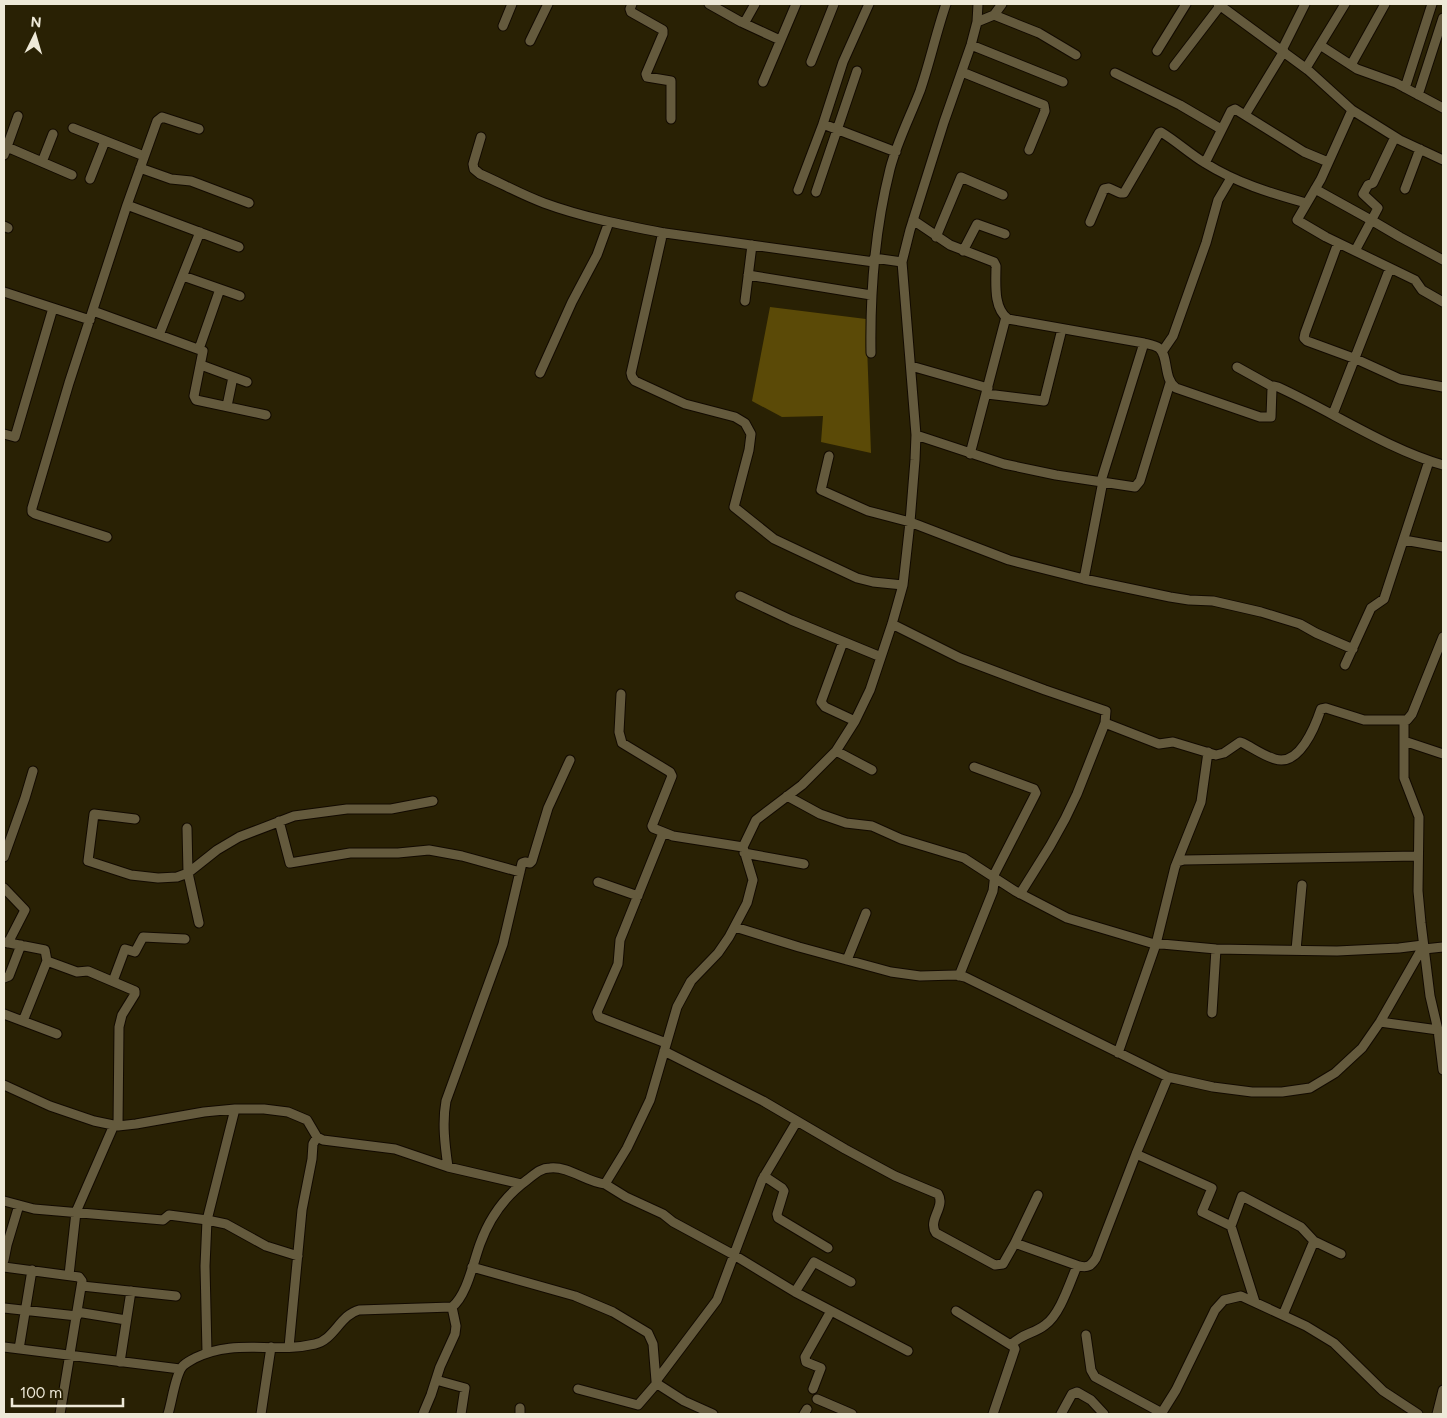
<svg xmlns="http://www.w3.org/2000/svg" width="1447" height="1418" font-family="Figtree,sans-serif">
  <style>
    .water { fill: #5b4a07 }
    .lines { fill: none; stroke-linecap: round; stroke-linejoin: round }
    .minor-casing { stroke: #120a00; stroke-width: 11 }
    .minor { stroke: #645a3d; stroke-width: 9 }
  </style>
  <rect width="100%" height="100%" fill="#292104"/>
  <path class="water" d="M770 307 866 319 871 453 821 442 823 416 782 417 752 401Z"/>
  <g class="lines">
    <g class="minor-casing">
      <path id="minor" d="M632 4 630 9 631 12 663 30V34L646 74 647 77 671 81V119
        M709 4 741 22 746 20 755 4
        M869 4 843 62 823 124 896 152
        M1218 4 1308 70 1352 110 1400 140 1443 160
        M994 15 1039 33 1076 55
        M741 22 780 40
        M977 22 994 15 1002 4
        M503 26 512 4
        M530 41 548 4
        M971 45 1063 82
        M1320 45 1357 69 1396 83 1443 108
        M1282 50 1305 4
        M1157 51 1186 4
        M811 62 834 4
        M1351 65 1385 4
        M1174 66 1220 6
        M1306 68 1345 4
        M962 72 1044 105 1045 111 1029 150
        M1115 73 1180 105 1221 129
        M763 82 796 4
        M1405 88 1432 4
        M1418 95 1443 18
        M1352 110 1321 179 1297 220 1326 237 1415 280 1422 290 1443 302
        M1245 115 1284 51
        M73 128 144 156
        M481 137 473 164 474 169 480 174C501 183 522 195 544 203 582 217 623 225 664 233
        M7 147 72 175
        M4 155 18 116
        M42 162 53 134
        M1205 163 1231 111 1235 109 1304 152 1328 162
        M140 168 171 179 191 181 249 203
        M90 179 105 141
        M1315 189 1371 220
        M1405 189 1420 149
        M798 190 823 124
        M816 192 857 71
        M127 205 239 247
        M913 220 950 245 994 262 996 266C996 283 993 308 1008 319L1144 343C1148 344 1155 345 1159 348 1169 356 1163 379 1176 388L1260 417H1271L1272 388 1274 386 1278 387C1331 411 1387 449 1443 465
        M1371 220 1400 237 1443 260
        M1090 222 1104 189 1109 188 1120 193H1124L1159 133 1161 132C1176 141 1190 154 1205 163 1237 183 1270 193 1306 203
        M4 226 8 228
        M936 237 961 177 1003 195
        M1338 243 1305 333 1304 338 1307 341 1356 359 1400 379 1443 387
        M963 251 977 224 1005 234
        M1355 251 1378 208 1363 194 1368 185 1373 183 1395 137
        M874 258 902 262
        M874 262 665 233 662 236 631 373 632 377 635 381 685 404 735 417 745 423 751 434 749 450 734 507 774 539 857 578 873 582 903 585
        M748 275 871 295
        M183 276 240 296
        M4 292 90 320
        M745 301 752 245
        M93 311 203 351 194 396 196 400 266 415
        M159 335 200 232
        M199 349 220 289
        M1162 352 1173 336 1206 243 1218 200 1231 178
        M871 353C870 291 875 229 890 169 897 142 910 117 920 91 930 62 936 33 946 4
        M201 365 247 382
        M911 366 988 388
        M1237 367 1273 387
        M540 373 572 302 597 255 609 222
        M987 394 1044 401 1062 329
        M227 406 233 377
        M1333 414 1390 268
        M4 434 15 437 53 308
        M916 435 1004 464 1056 475 1135 487 1140 481 1170 383
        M970 454 1006 317
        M829 456 821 490 868 511 910 522 1009 560 1084 579 1170 597 1189 600 1213 601 1261 612 1300 624 1316 633 1353 649
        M1101 481 1144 343
        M107 537 35 514 32 512V508L69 383 127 205 157 121 162 117 199 129
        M1404 540 1443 547
        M1084 579 1103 481
        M740 596 791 620 881 657
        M892 624 960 658 1045 690 1106 711 1105 723 1077 794 1065 819 1050 846 1020 894
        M843 642 821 702 825 707 855 721
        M1345 665 1371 608 1384 599 1429 461
        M621 694 619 732 622 743 670 772 672 776 652 826 653 828 673 836 743 847
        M1404 721V778L1419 817 1418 891 1421 923 1430 996 1438 1030 1443 1070
        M1105 723 1159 744 1173 742 1216 755 1224 753 1240 742 1243 743C1253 748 1264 756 1275 759 1299 767 1315 727 1321 709L1326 708 1364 720H1407L1412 714 1443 637
        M1404 741 1443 754
        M836 751 872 770
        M787 796 820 814 846 823 872 826 901 839 964 858 1015 891 1067 918 1151 943 1216 949 1337 951 1399 948 1423 945
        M135 819 94 814 88 861 131 875 158 878 177 877 188 873 217 850 239 837 294 816 347 809H391L433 801
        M279 821 290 863 350 853H398L429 850 462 856 520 872
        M187 828 188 873 199 923
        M663 833 620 940 618 964 597 1012 599 1017 666 1043
        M744 853 804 864
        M4 857 25 798 33 771
        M1177 862 1201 802 1208 752
        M598 882 638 896
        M4 888 25 910 8 943
        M735 927 799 947 891 972 920 976 956 975 965 977 1168 1077
        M4 942 45 950 47 961 77 972 88 971 135 991V994L122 1015 119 1027 118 1126
        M1296 950 1302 885
        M847 960 866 913
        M959 976 993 891 995 873 1036 793 1034 789 974 767
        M4 978 9 976 21 945
        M113 981 125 949 135 952 143 937 185 939
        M1212 1013 1216 949
        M4 1014 57 1034
        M23 1021 47 961
        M1380 1022 1438 1030
        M664 1051 763 1101 845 1149 895 1176 938 1194C946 1207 927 1220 936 1233L995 1265 1003 1264 1015 1243 1079 1266C1088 1268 1091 1266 1096 1258L1136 1154 1168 1077 1213 1087 1252 1092H1282L1310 1088 1335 1073 1362 1048 1380 1022 1420 952 1424 949 1443 947
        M1118 1053 1156 944 1175 867 1177 862 1184 860 1418 856
        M4 1085 50 1106 94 1121 118 1126 136 1124 204 1112 235 1109H264L288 1112 307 1120 317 1137 323 1140 395 1149 448 1167 521 1184
        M1136 1154 1212 1188 1202 1212 1231 1226 1255 1302
        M448 1167C445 1146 442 1123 446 1101L503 944 522 863 525 862 530 863 532 861 548 808 570 760
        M764 1176 782 1188 784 1191 777 1214 778 1218 828 1248
        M605 1184 626 1197 663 1214 673 1222 734 1255 795 1292 908 1351
        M4 1201 34 1209 163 1220 169 1215 207 1220 226 1224 266 1246 298 1256
        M1231 1226 1242 1196 1301 1227 1314 1241 1341 1254
        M1015 1243 1038 1195
        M4 1248 7 1245 19 1205
        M4 1260 7 1245
        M4 1267 79 1277 82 1281 60 1414
        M472 1267 575 1296 613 1312 648 1333 653 1344 656 1381 659 1385 684 1401 713 1414
        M69 1275 76 1212 114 1125
        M82 1286 176 1296
        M795 1292 814 1262 851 1282
        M4 1308 77 1316
        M956 1311 1014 1347 1015 1349 993 1414
        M77 1312 126 1320
        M1283 1315 1314 1241
        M1086 1335 1091 1370 1095 1377 1162 1413
        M1011 1345C1022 1333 1034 1334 1045 1325 1060 1315 1070 1282 1077 1266
        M4 1347 180 1369
        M289 1347 302 1210 312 1159 313 1144 317 1137
        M19 1349 32 1270
        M207 1352 205 1266 207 1220 235 1109
        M120 1362 131 1291
        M436 1380 465 1388 461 1414
        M656 1381 717 1300 762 1180 797 1121
        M578 1389 638 1405 657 1383
        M813 1389 821 1368 806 1362 805 1357 831 1311
        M817 1399 852 1414
        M168 1414C172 1402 175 1376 182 1367 185 1363 190 1361 195 1358 235 1338 273 1354 315 1344 334 1340 340 1315 359 1310L452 1307C467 1295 473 1263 480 1244 489 1219 505 1196 527 1180 534 1175 540 1168 550 1168 569 1166 586 1182 605 1184L627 1148 650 1100 677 1007 691 981 718 953 729 937 747 903 753 880 743 847 756 820 802 785 836 751 855 721 870 690 892 624 903 585 910 522 915 460 916 435 902 262 910 230 944 122 971 45 977 22 978 4
        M261 1414 271 1347
        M423 1414 431 1395 440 1367 455 1334 456 1326 452 1307
        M520 1414V1408
        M804 1414 807 1409
        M1061 1414 1072 1394 1077 1392 1091 1400 1104 1414
        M1161 1414 1176 1390 1215 1310 1224 1300 1241 1296 1306 1326 1334 1343 1383 1391 1418 1414
        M1437 1414 1443 1390"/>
    </g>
    <use href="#minor" class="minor"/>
  </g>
  <rect width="1447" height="1418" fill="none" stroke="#eee9d8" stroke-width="10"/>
  <g transform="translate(35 35) rotate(5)" stroke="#292104" stroke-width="4" paint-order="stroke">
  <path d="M0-4L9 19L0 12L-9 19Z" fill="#eee9d8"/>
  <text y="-8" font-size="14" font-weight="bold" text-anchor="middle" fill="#eee9d8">N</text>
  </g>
  <path d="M12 1398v8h111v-8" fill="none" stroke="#eee9d8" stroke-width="2.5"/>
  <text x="20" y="1398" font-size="15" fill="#eee9d8" stroke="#292104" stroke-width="4" paint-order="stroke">100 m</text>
</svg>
